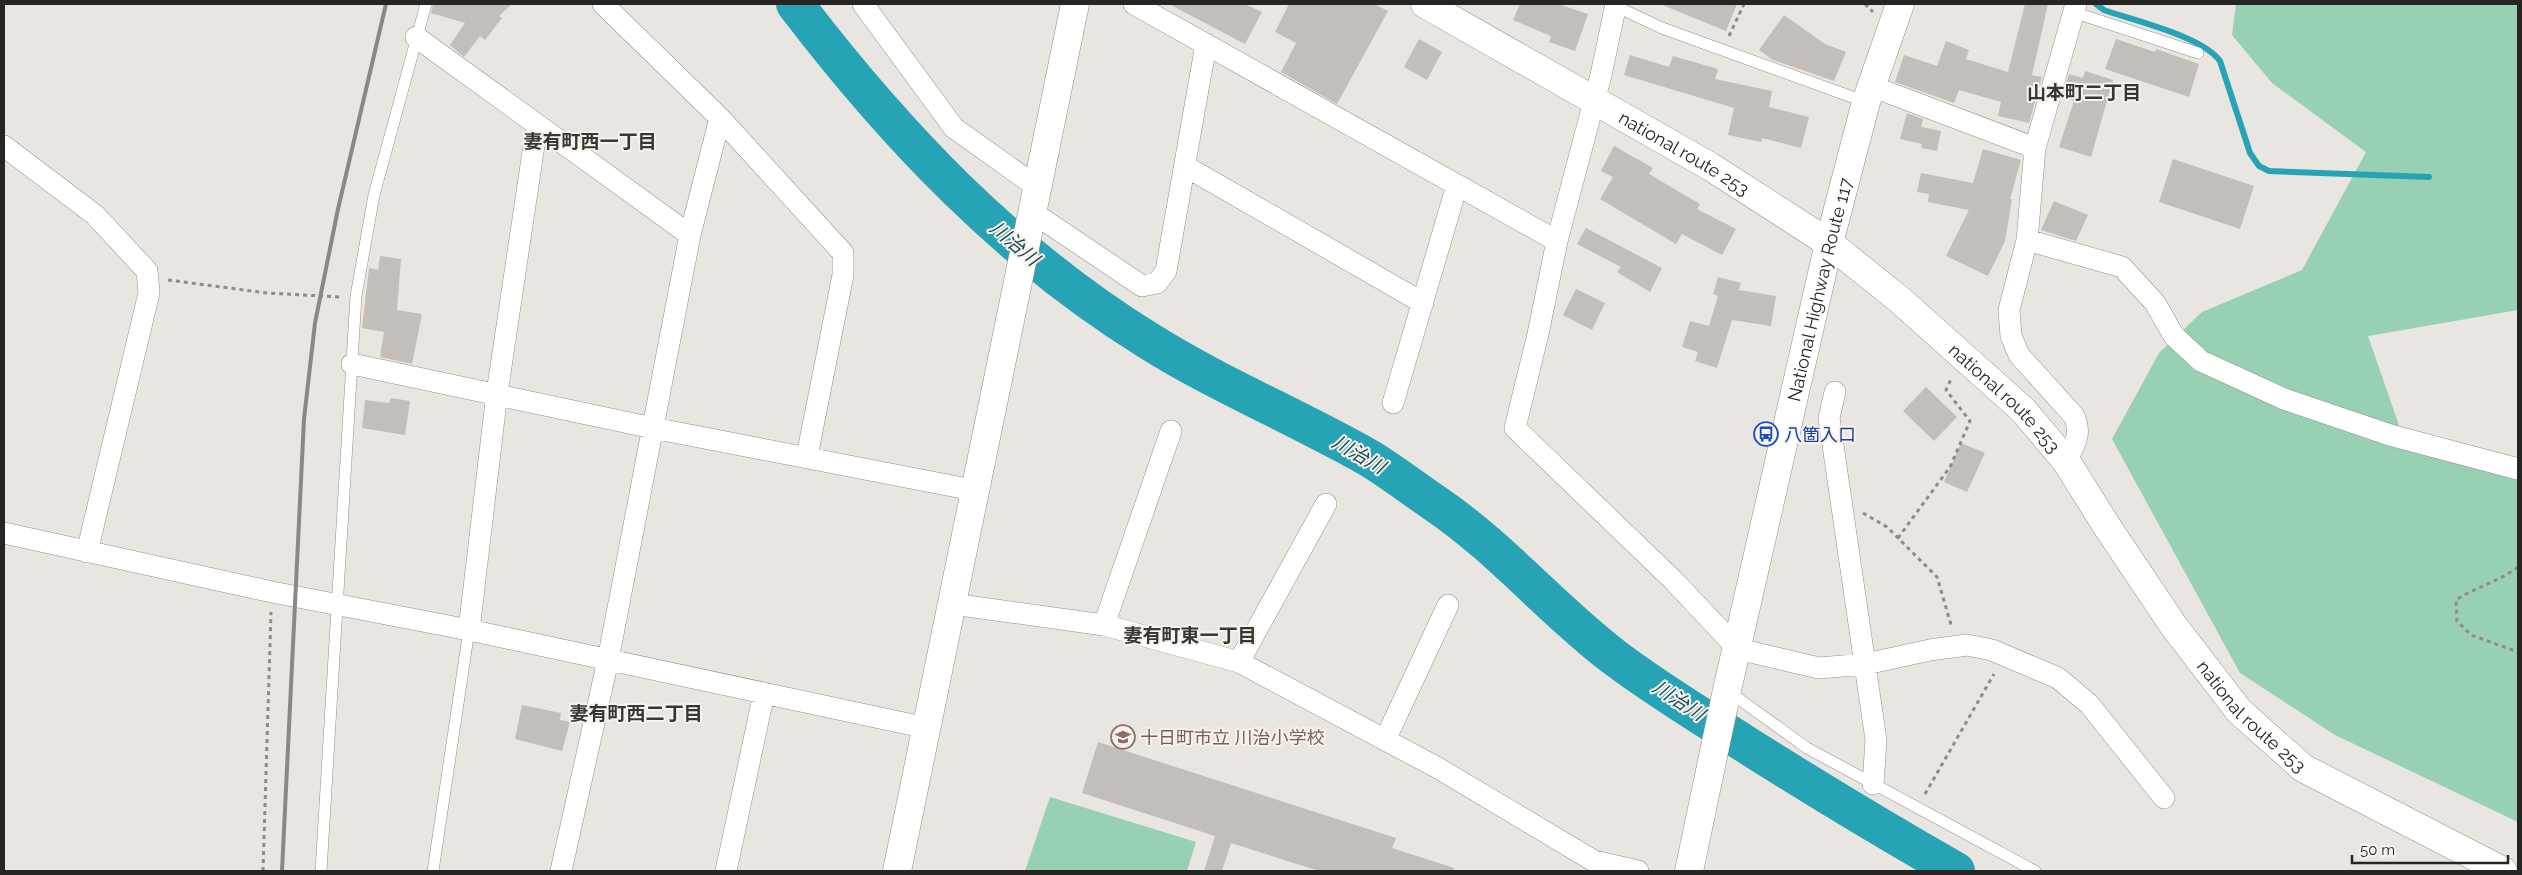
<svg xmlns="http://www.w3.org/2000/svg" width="2522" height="875" font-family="Raleway,'Noto Sans JP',sans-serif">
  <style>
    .green { fill: #97d0b3 }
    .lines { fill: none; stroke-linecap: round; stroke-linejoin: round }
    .stream { stroke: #27a3b6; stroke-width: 6 }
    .river { stroke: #27a3b6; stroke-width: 38 }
    .building { fill: #c3beba }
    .service-casing { stroke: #938f8b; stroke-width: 12 }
    .minor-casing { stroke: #938f8b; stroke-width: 22 }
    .tertiary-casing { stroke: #938f8b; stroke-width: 29 }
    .trunk-casing { stroke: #938f8b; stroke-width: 29 }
    .path { stroke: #8e8c88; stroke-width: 3; stroke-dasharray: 4 4; stroke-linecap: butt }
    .service { stroke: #fff; stroke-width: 11 }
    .minor { stroke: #fff; stroke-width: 21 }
    .tertiary { stroke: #fff; stroke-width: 28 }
    .trunk { stroke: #fff; stroke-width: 28 }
    .rail { stroke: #8a8884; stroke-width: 4 }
    .labels { text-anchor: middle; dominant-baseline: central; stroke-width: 4; stroke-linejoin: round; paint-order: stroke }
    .street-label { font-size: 18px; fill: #262523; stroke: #f7f2ed }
    .transit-label { font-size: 18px; fill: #164399; stroke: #f7f2ed; text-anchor: start }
    .education-label { font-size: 18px; fill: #785e54; stroke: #f7f2ed; text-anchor: start }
    .neighbourhood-label { font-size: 19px; font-weight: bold; fill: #393632; stroke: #f7f2ed }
    .water-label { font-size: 19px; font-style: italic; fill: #194b54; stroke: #f7f2ed }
  </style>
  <rect width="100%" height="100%" fill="#e9e5e0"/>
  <path class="green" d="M2236 4H2518V310L2368 336 2402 434 2518 476V822L2335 735 2240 673 2112 439 2159 353 2202 312 2302 270 2366 152 2272 83 2232 35Z
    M1050 797 1196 842 1187 871H1025Z"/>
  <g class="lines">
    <path class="stream" d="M2096 4 2104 10C2135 21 2202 36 2220 61L2250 153 2259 166 2269 171 2429 177"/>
    <path class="river" d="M795 4C895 135 1008 254 1149 341 1219 385 1297 417 1369 458 1392 472 1414 489 1436 504 1501 548 1551 609 1614 657 1655 688 1699 715 1742 742 1813 787 1884 830 1956 871"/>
  </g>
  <path class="building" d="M433 4H512L499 16 502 18 485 40 480 36 464 57 450 45 465 23 431 13Z
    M1169 4H1245L1262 12 1245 44Z
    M1289 4H1374L1388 11 1337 104 1281 72 1296 43 1275 32Z
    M1520 4H1558L1588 14 1575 51 1549 42 1551 36 1513 20Z
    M1660 4H1737L1726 31Z
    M2025 4H2048L2032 75 2042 77 2029 123 1998 116 2001 102 1959 90 1954 103 1895 82 1904 55 1937 66 1946 41 1969 50 1966 59 2008 72Z
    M1784 15 1825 44 1846 52 1834 81 1773 60 1759 50Z
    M1419 39 1442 52 1427 80 1404 67Z
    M2116 39 2155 52 2156 49 2199 64 2189 97 2105 69Z
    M1630 55 1669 67 1673 56 1718 69 1715 79 1772 91 1769 107 1809 117 1801 148 1762 138 1761 142 1728 135 1734 108 1624 75Z
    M2085 71 2113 80 2091 157 2059 147 2074 101 2062 97 2069 74 2083 78Z
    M1907 113 1923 119 1921 127 1941 131 1937 151 1921 148 1922 144 1900 139Z
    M1614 146 1653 168 1649 174 1700 204 1697 209 1736 229 1722 255 1682 234 1676 244 1600 199 1613 177 1601 171Z
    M1983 149 2021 160 2010 199H2012L2005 241 1988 276 1946 256 1969 210 1928 202 1929 194 1917 192 1921 173 1973 183Z
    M2173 159 2254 186 2240 229 2159 202Z
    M2054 201 2088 215 2076 241 2041 230Z
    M1586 228 1662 268 1650 292 1617 272 1621 267 1577 244Z
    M380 256 401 259 397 310 422 314 412 364 380 357 384 332 362 328 369 268 378 270Z
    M1718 277 1741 283 1739 290 1776 296 1771 326 1732 320 1717 368 1695 361 1698 352 1682 347 1690 321 1709 326 1718 296 1713 294Z
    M1576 289 1605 303 1592 330 1563 315Z
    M1926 387 1957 417 1934 441 1903 411Z
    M391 398 410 401 405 435 362 428 365 400 389 403Z
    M1961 443 1985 453 1967 492 1944 482Z
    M522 705 561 713 560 720 570 722 562 751 515 739Z
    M1098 742 1396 838 1392 848 1454 868 1453 871H1319L1231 843 1222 871H1204L1215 836 1082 793Z"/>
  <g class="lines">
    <g class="service-casing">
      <path id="service" d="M1615 6 1662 28 1866 102
        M2073 12 2198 53
        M1728 691 1807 748 2035 871
        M321 871 356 296 374 195 426 4
        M433 871 469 630"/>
    </g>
    <g class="minor-casing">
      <path id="minor" d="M603 4 720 118 843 253V275L807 456
        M863 4 954 128 1037 187
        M1134 4 1557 241
        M1616 4 1601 75 1557 241 1538 334 1515 428 1673 580 1738 649 1819 668 1866 664 1930 650 1967 645 1992 650 2058 678 2089 704 2164 798
        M416 37 690 235
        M1871 86 2035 148 2027 240 2009 310 2011 336 2019 355 2074 416C2082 435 2075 443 2066 461
        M4 146 95 215 147 271 149 293 87 552
        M2035 148 2076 4
        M1185 166 1423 303
        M1032 212 1142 286 1157 283 1166 271 1206 44
        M2027 240 2122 267 2155 303 2174 336 2201 361 2284 399 2390 435 2518 469
        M352 364 653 428 973 490
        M1835 392 1829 418 1876 740 1873 784
        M1393 403 1457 185
        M4 533 272 592 469 630 927 728
        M953 604 1104 625 1239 662 1438 768 1594 861 1638 871
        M1104 625 1171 431
        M469 630 497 393 537 125
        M1239 662 1326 504
        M1385 740 1448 605
        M561 871 608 660 690 235 720 118
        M726 871 764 693"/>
    </g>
    <g class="tertiary-casing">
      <path id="tertiary" d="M897 871C957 582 1015 293 1075 4"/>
    </g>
    <g class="trunk-casing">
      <g id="trunk">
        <path id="s1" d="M1425 4 1711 167 1829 243 1900 300 2023 410 2066 461 2106 525 2173 625 2239 711 2303 768 2503 871"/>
        <path id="s2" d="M1689 871 1727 690 1829 243 1866 102 1900 4"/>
      </g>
    </g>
    <path class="path" d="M1865 4 1873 12
      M1729 36 1744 4
      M168 280 267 293 341 297
      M1863 513 1887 527 1937 577 1952 628
      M1898 538 1950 467 1970 421 1946 390 1952 377
      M2518 567C2500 581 2476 587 2456 600L2457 621 2471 635 2518 652
      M1925 794 1994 674
      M263 871 271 612"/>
    <use href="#service" class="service"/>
    <use href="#minor" class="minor"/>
    <use href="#tertiary" class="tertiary"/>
    <use href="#trunk" class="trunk"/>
    <path class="rail" d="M282 871 304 419 315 323 338 209 386 4"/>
  </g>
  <defs>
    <g id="bus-ring" transform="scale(1.25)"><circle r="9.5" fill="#f7f2ed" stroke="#1a4fb4" stroke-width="1.5"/><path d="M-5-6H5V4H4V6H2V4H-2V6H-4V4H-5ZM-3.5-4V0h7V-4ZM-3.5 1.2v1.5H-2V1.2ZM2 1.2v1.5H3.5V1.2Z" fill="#1a4fb4"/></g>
    <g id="school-ring" transform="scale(1.25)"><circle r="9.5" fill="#f7f2ed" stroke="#8d6e63" stroke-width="1.5"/><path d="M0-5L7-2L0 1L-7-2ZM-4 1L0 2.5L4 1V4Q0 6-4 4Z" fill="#8d6e63"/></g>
  </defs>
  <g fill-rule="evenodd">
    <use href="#bus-ring" x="1766" y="434"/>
    <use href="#school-ring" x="1123" y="737"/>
  </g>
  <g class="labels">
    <g class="street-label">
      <text stroke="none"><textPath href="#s1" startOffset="299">national route 253</textPath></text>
      <text stroke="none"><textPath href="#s2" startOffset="596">National Highway Route 117</textPath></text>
      <text stroke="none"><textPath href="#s1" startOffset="704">national route 253</textPath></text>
      <text stroke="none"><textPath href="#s1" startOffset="1109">national route 253</textPath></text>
    </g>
    <g class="transit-label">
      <text x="1784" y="434">八箇入口</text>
    </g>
    <g class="education-label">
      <text x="1140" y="737">十日町市立 川治小学校</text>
    </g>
    <g class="neighbourhood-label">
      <text x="2084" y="92">山本町二丁目</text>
      <text x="590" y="141">妻有町西一丁目</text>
      <text x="1190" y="635">妻有町東一丁目</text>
      <text x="636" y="713">妻有町西二丁目</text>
    </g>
    <g class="water-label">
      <text transform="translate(1015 243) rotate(40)">川治川</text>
      <text transform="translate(1359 454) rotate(30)">川治川</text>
      <text transform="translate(1679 700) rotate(33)">川治川</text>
    </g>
  </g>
  <rect width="2522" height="875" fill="none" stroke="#262523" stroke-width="10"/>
  <path d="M2352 855v8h156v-8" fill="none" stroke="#262523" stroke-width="2.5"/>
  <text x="2360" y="855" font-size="15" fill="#262523" stroke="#f7f2ed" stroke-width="4" paint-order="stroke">50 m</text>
</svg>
